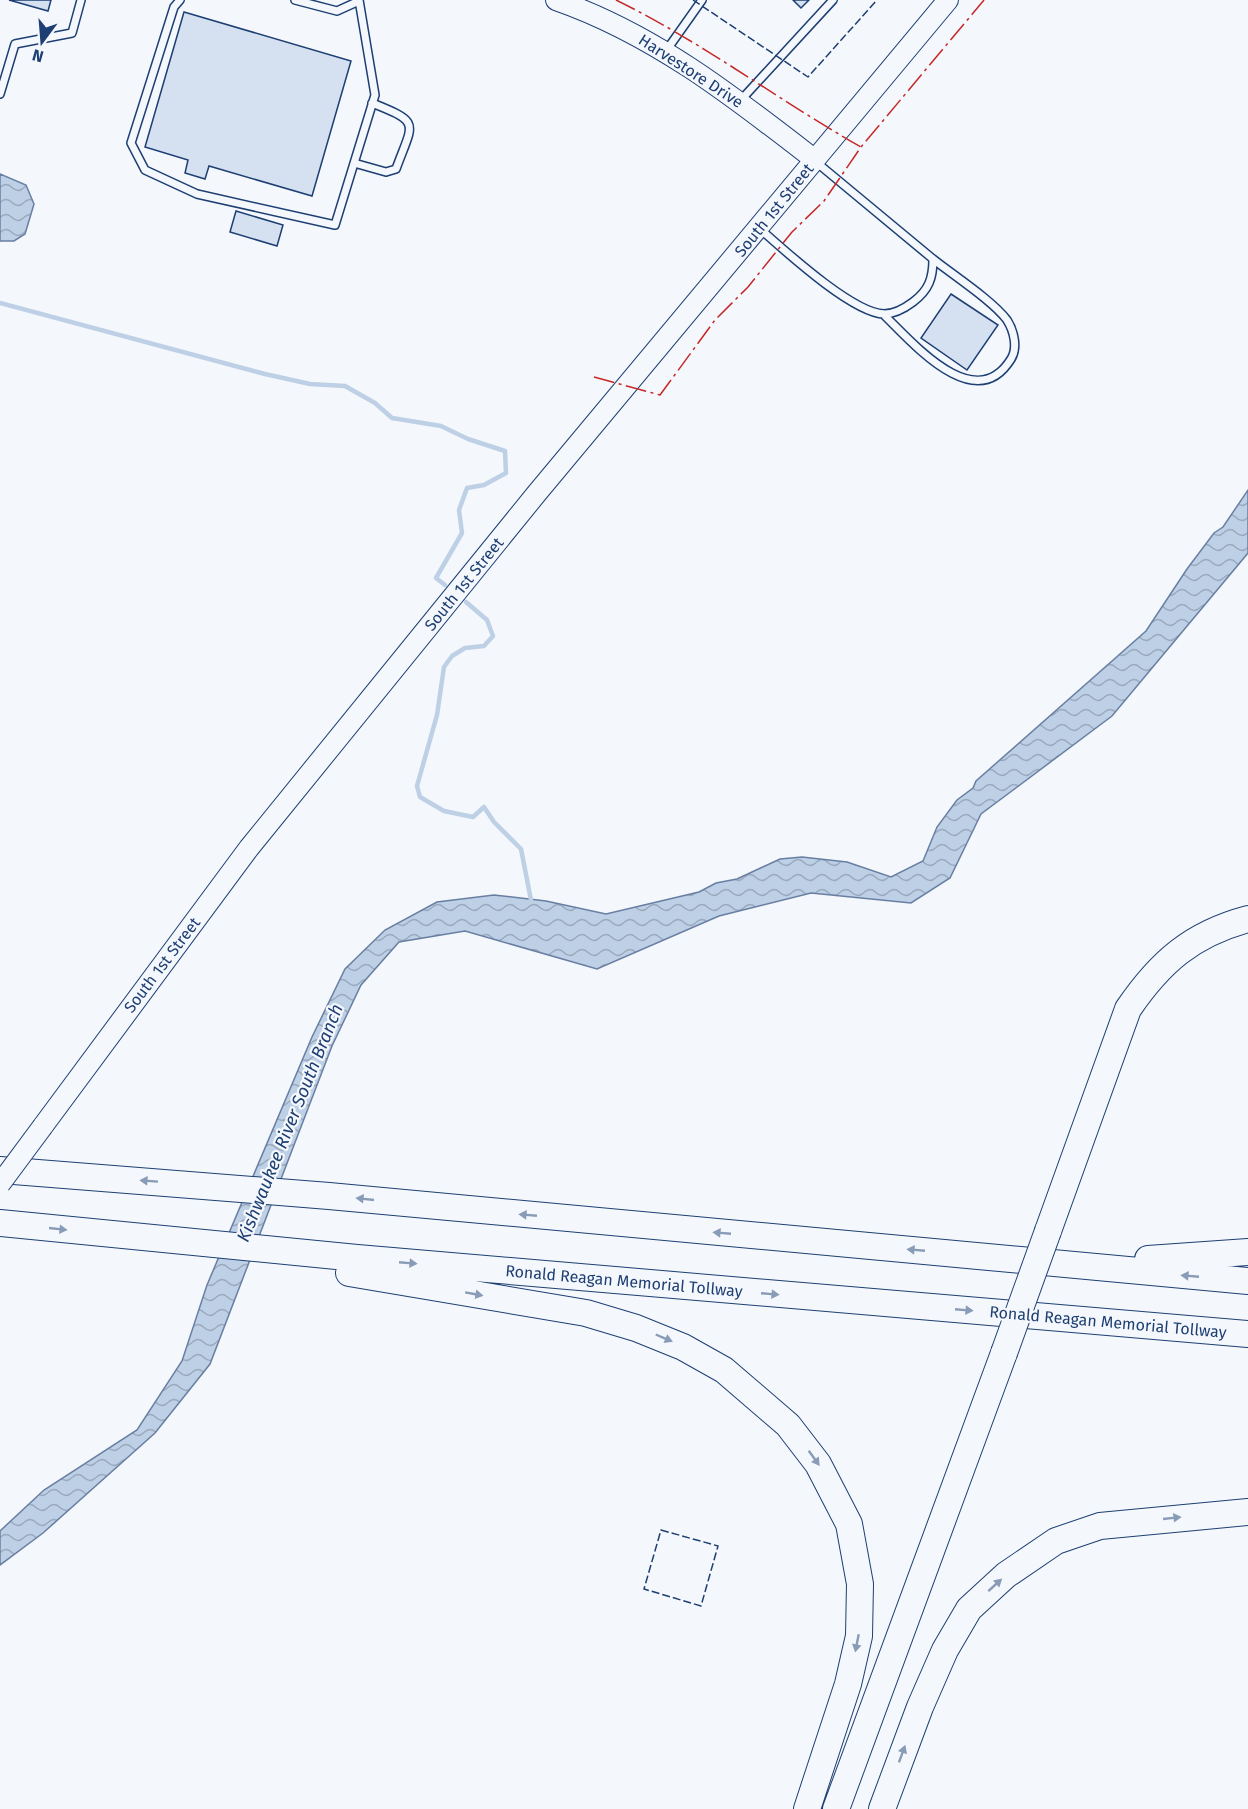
<svg xmlns="http://www.w3.org/2000/svg" width="1248" height="1809" font-family="'Fira Sans',sans-serif">
  <style>
    .water { fill: url(#water-waves); stroke: #687fa3; stroke-width: 1.5 }
    .lines { fill: none; stroke-linecap: round; stroke-linejoin: round }
    .stream { stroke: #bed0e5; stroke-width: 4.5 }
    .building { fill: #d5e0f0; stroke: #1d3f73; stroke-width: 1.5 }
    .lane-casing { stroke: #1d3f73; stroke-width: 10 }
    .secondary-casing { stroke: #1d3f73; stroke-width: 22 }
    .highway-casing { stroke: #1d3f73; stroke-width: 28 }
    .lane { stroke: #f4f7fb; stroke-width: 7 }
    .secondary { stroke: #f4f7fb; stroke-width: 20 }
    .highway { stroke: #f4f7fb; stroke-width: 26 }
    .secondary-bridge-casing { stroke: #1d3f73; stroke-width: 22; stroke-linecap: butt }
    .highway-bridge-casing { stroke: #1d3f73; stroke-width: 28; stroke-linecap: butt }
    .secondary-bridge { stroke: #f4f7fb; stroke-width: 20 }
    .highway-bridge { stroke: #f4f7fb; stroke-width: 26 }
    .fence { stroke: #1d3f73; stroke-width: 1.5; stroke-dasharray: 8 3; stroke-linecap: butt }
    .power { stroke: #c62828; stroke-width: 1.5; stroke-dasharray: 21 4.5 3 4.5; stroke-linecap: butt }
    .oneway { fill: #889bb7 }
    .labels { text-anchor: middle; dominant-baseline: central; stroke-width: 4.5; stroke-linejoin: round; paint-order: stroke }
    .street-label { font-size: 16px; fill: #1d3f73; stroke: #f4f7fb }
    .water-label { font-size: 18px; font-style: italic; fill: #1d3f73; stroke: #f4f7fb }
  </style>
  <defs>
    <pattern id="water-waves" width="16" height="10" patternUnits="userSpaceOnUse" patternTransform="scale(1.5)"><rect width="16" height="10" fill="#bed0e5"/><path d="M0 5q4-4 8 0t8 0" fill="none" stroke="#9aaabe"/></pattern>
  </defs>
  <rect width="100%" height="100%" fill="#f4f7fb"/>
  <path class="water" d="M0 174 26 185 34 204 25 234 14 241H0Z
    M1248 490V553L1112 716 981 814 950 878 911 903 811 893 719 916 597 969 465 931 399 942 361 985 332 1046 210 1364 155 1433 43 1533 0 1565V1531L44 1490 137 1430 182 1361 207 1285 312 1037 345 969 385 930 437 902 494 895 546 901 606 914 699 892 716 883 737 879 780 859 802 857 847 862 891 877 923 861 937 827 957 800 973 788 976 781 1146 631 1187 569 1214 533 1223 527Z"/>
  <g class="lines">
    <path class="stream" d="M0 303 265 374 310 384 345 386 375 403 392 418 441 426 468 439 505 451 506 473 484 485 467 488 459 510 462 533 436 578 445 585
      M466 602 487 620 493 636 484 646 465 648 452 656 444 667 437 715 417 786 420 797 444 811 473 817 484 807 494 822 521 849 531 900"/>
  </g>
  <path class="building" d="M9 0H51L48 11Z
    M793 0H809L801 8Z
    M184 12 351 61 312 196 209 166 205 179 185 173 188 160 145 147Z
    M236 211 283 225 277 246 230 232Z
    M951 294 998 325 967 370 921 338Z"/>
  <g class="lines">
    <g class="lane-casing">
      <path id="lane" d="M180 0 174 7 131 143 145 170 197 194 335 225 375 95 359 0
        M295 0 337 11 359 1
        M666 51 702 0
        M0 94 15 44 72 33 81 0
        M740 101 833 0
        M354 163 386 172 396 169C413 122 422 123 372 103
        M759 228C783 249 852 313 884 314 894 314 905 308 913 302 929 290 933 278 933 259L816 162
        M883 314C912 342 975 417 1011 359 1018 348 1014 331 1007 320 993 301 953 275 933 259"/>
    </g>
    <g class="secondary-casing">
      <path id="secondary" d="M556 0C654 34 734 97 815 160
        M43 1126 249 848 537 493 948 0"/>
    </g>
    <g class="highway-casing">
      <path id="highway" d="M0 1170 329 1196 1248 1281
        M0 1223 357 1258 1248 1334
        M1048 1231 1128 1009C1160 962 1192 934 1248 919
        M1148 1259 1248 1252
        M349 1273 586 1313 636 1328 683 1347 724 1370 788 1425 818 1464 849 1524 860 1584 859 1636 848 1684 807 1809
        M836 1809 1004 1353
        M882 1809 920 1707 945 1650 969 1609 1006 1575 1056 1541 1100 1526 1248 1512"/>
    </g>
    <use href="#lane" class="lane"/>
    <use href="#secondary" class="secondary"/>
    <use href="#highway" class="highway"/>
    <g class="secondary-bridge-casing">
      <path id="secondary-bridge" d="M0 1184 43 1126"/>
    </g>
    <g class="highway-bridge-casing">
      <path id="highway-bridge" d="M1004 1353 1048 1231"/>
    </g>
    <use href="#secondary-bridge" class="secondary-bridge"/>
    <use href="#highway-bridge" class="highway-bridge"/>
    <path class="fence" d="M693 0 808 77 877 0
      M661 1530 718 1546 701 1606 644 1589Z"/>
    <path class="power" d="M616 0C702 42 778 100 861 147
      M594 377 660 395 715 320 748 287 792 232 824 201 861 147 984 0"/>
  </g>
  <defs><path id="oneway-solid" d="M-6-.8H1V-3.2L6.5 0L1 3.2V.8H-6Z" transform="scale(1.5)"/></defs>
  <g class="oneway">
    <use href="#oneway-solid" transform="translate(149 1181) rotate(-176)"/>
    <use href="#oneway-solid" transform="translate(365 1199) rotate(-174)"/>
    <use href="#oneway-solid" transform="translate(528 1215) rotate(-175)"/>
    <use href="#oneway-solid" transform="translate(58 1229) rotate(6)"/>
    <use href="#oneway-solid" transform="translate(722 1233) rotate(-175)"/>
    <use href="#oneway-solid" transform="translate(916 1250) rotate(-175)"/>
    <use href="#oneway-solid" transform="translate(408 1263) rotate(5)"/>
    <use href="#oneway-solid" transform="translate(1190 1276) rotate(-175)"/>
    <use href="#oneway-solid" transform="translate(474 1294) rotate(10)"/>
    <use href="#oneway-solid" transform="translate(770 1294) rotate(5)"/>
    <use href="#oneway-solid" transform="translate(964 1310) rotate(5)"/>
    <use href="#oneway-solid" transform="translate(664 1338) rotate(23)"/>
    <use href="#oneway-solid" transform="translate(814 1458) rotate(54)"/>
    <use href="#oneway-solid" transform="translate(1172 1518) rotate(-6)"/>
    <use href="#oneway-solid" transform="translate(995 1585) rotate(-42)"/>
    <use href="#oneway-solid" transform="translate(857 1643) rotate(101)"/>
    <use href="#oneway-solid" transform="translate(902 1754) rotate(-70)"/>
  </g>
  <g class="labels">
    <g class="street-label">
      <text transform="translate(691 71) rotate(33)">Harvestore Drive</text>
      <text transform="translate(774 210) rotate(-51)">South 1st Street</text>
      <text transform="translate(464 584) rotate(-51)">South 1st Street</text>
      <text transform="translate(162 965) rotate(-53)">South 1st Street</text>
      <text transform="translate(624 1281) rotate(5)">Ronald Reagan Memorial Tollway</text>
      <text transform="translate(1108 1322) rotate(5)">Ronald Reagan Memorial Tollway</text>
    </g>
    <g class="water-label">
      <text transform="translate(290 1123) rotate(-68)">Kishwaukee River South Branch</text>
    </g>
  </g>
  <g transform="translate(42 42) rotate(196)" stroke="#f4f7fb" stroke-width="4.5" paint-order="stroke">
  <path d="M0-4.5L10 22L0 15L-10 22Z" fill="#1d3f73"/>
  <text y="-9" font-size="16" font-weight="bold" text-anchor="middle" fill="#1d3f73">N</text>
  </g>
</svg>
